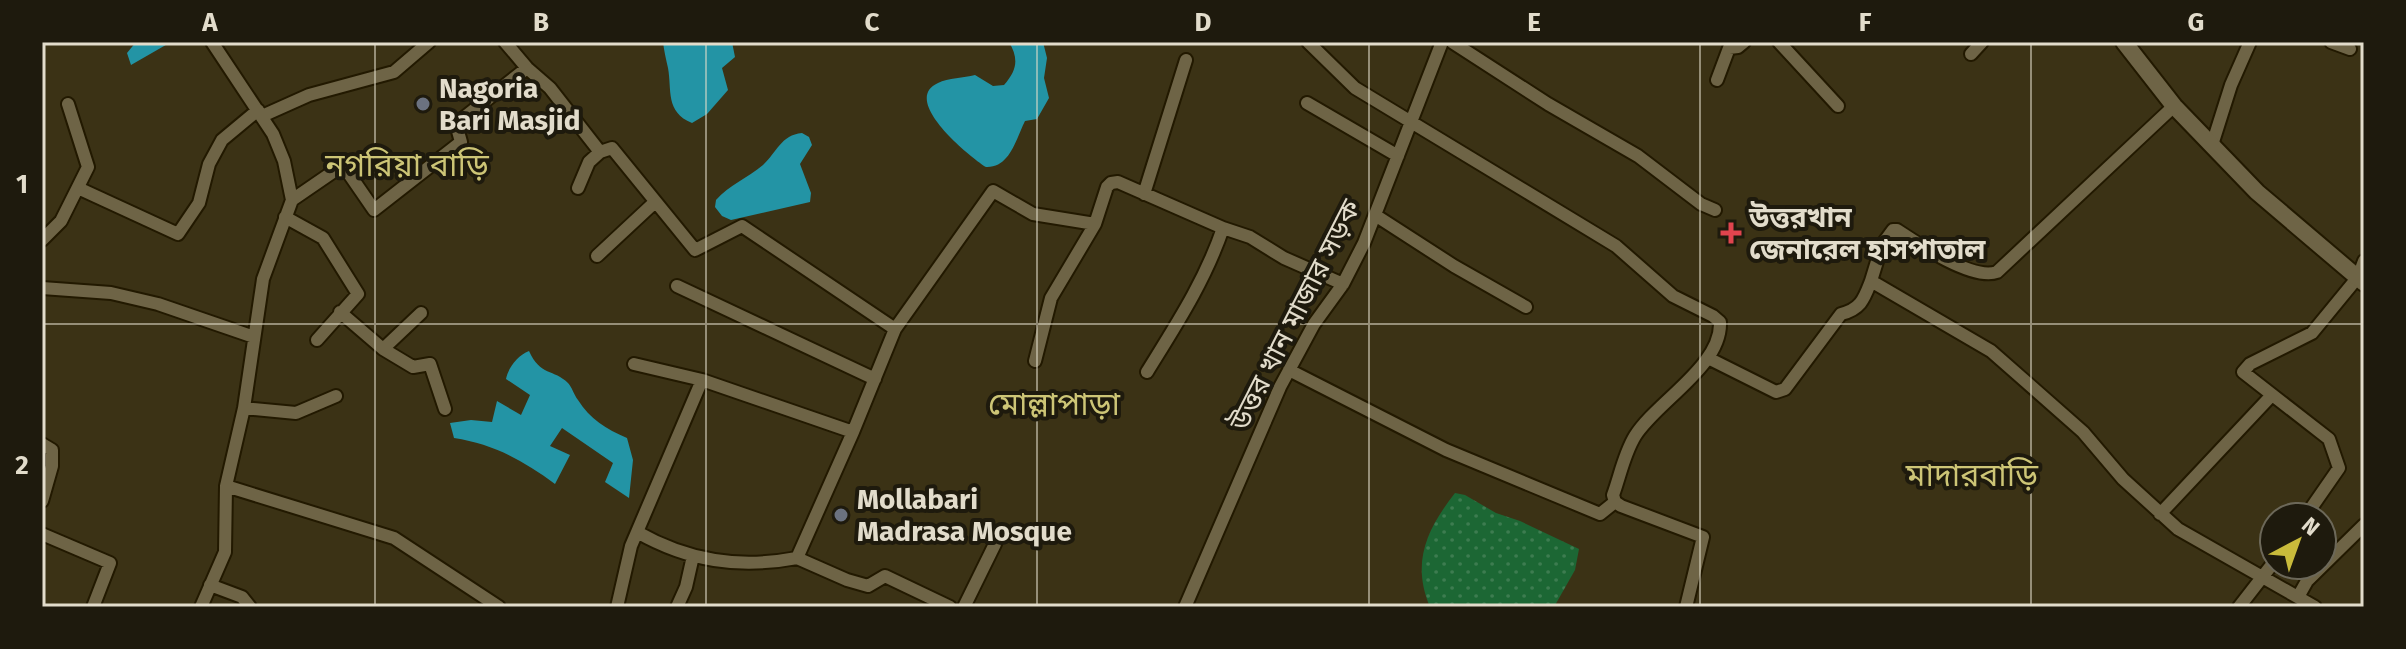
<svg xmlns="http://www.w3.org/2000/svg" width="2406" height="649" font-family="'Fira Sans','Noto Sans Bengali',sans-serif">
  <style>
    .park { fill: url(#park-dots) }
    .water { fill: #2394a5 }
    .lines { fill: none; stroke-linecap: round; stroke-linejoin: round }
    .minor-casing { stroke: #221900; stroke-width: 16 }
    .tertiary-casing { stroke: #221900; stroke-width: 20 }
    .minor { stroke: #6e6446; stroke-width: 12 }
    .tertiary { stroke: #6e6446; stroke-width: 16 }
    .grid { fill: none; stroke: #e2dccb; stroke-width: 2; stroke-opacity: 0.55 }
    .worship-dot { fill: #6b7280; stroke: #1e1a0d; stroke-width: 3 }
    .health-dot { fill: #e0444e; stroke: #1e1a0d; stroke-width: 3 }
    .labels { text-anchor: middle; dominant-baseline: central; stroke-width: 8; stroke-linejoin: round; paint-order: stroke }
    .poi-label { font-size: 28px; font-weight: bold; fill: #e2dccb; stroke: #1e1a0d; text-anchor: start }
    .street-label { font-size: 28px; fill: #e2dccb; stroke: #1e1a0d }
    .quarter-label { font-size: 32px; fill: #cdc576; stroke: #1e1a0d }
    .neatline { fill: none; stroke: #e2dccb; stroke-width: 3 }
    .grid-label { font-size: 26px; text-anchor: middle; font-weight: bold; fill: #e2dccb }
  </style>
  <defs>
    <pattern id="park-dots" width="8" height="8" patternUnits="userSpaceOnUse" patternTransform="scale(2)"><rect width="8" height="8" fill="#1c6734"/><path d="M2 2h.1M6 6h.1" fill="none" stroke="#3d7c50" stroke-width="1.8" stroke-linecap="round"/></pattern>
  </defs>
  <rect width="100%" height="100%" fill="#3b3215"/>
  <path class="park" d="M1455 493 1465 495 1496 513 1520 521 1579 549 1575 570 1554 607H1430C1411 562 1427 529 1455 493Z"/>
  <path class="water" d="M136 42H171L131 65 127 53Z
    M663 42H732L735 57 722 68 728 90 707 114 692 123C665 112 672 90 668 68 666 59 664 51 663 42Z
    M1009 42H1043L1047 58 1044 78 1049 98 1037 119 1025 121C1016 139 1010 168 986 167 969 156 900 100 938 83 948 78 964 78 975 75L993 86 1004 85C1017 70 1019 59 1009 42Z
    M802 133 809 137 812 145 800 164 811 193 810 202 731 220 722 216 715 207 716 200C729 185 748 178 763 165 777 152 781 135 802 133Z
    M529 351C540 376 554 369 568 383 572 387 574 395 578 400 590 419 606 429 627 438L633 460 629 498 605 482 613 463 562 428 550 446 570 455 555 484C523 460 493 444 454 438L450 423 471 420 492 422 497 401 521 415 530 395 506 379C508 368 518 355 529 351Z"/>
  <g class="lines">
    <g class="minor-casing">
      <path id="minor" d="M505 42 527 68 550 88 600 152 612 148 695 250 742 226 895 329
        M1308 42 1355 88 1616 246 1673 296 1713 316 1720 322C1722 366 1656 402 1635 436 1624 454 1620 476 1613 495L1615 502 1621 506 1703 537 1686 607
        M1452 42 1548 104 1638 156 1701 204 1715 210
        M1779 42 1838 106
        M2331 42 2350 49
        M1971 54 1982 42
        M1717 80 1729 48 1738 47 1744 42
        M1307 103 1398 156
        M2174 106 1997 272C1973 281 1918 244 1897 230H1893L1882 245 1871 281 1991 351 2083 432 2123 479 2178 529 2315 607
        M262 116 309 95 394 72 429 42
        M2212 145 2231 85 2250 42
        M78 188 178 234 199 203 209 164 222 140 258 110
        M578 188 589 162 600 152
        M1144 194 1186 60
        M292 200 343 165 374 210 461 142 456 124 527 68
        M1375 215 1454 266 1526 307
        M285 217 323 238 358 294 317 340
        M42 240 61 221 88 167 68 104
        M597 256 655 202
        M677 286 875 379
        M42 288 111 293 158 304 254 337
        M340 312 383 349 413 367 430 364 445 409
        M383 349 421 313
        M1708 358 1776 392 1785 389 1841 314C1861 309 1864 299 1871 281
        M1035 361 1051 298 1095 224
        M634 364 702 380
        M1289 370 1446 450 1600 514 1615 502
        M1147 372C1176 325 1205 281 1223 228
        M244 408 296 413 336 396
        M42 444 52 450V466L42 501
        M226 486 394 538 499 607
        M2160 514 2271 396
        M2305 517 2339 468 2329 439 2243 372 2250 364 2312 333 2358 277 2364 261
        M637 532 702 380 853 432
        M42 534 110 563 93 607
        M210 585 242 597 250 607
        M2298 597 2307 581 2364 525
        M201 607 225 552 226 486 244 408 263 279 292 200 284 161 273 134 212 42
        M617 607 631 546 637 532C688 561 739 569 797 558
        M677 607 686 587 693 556
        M950 607 885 576 868 586 847 580 797 558 853 432 895 329 993 191 1033 214 1095 224 1107 187 1111 183 1118 182 1223 228 1250 237 1284 258 1343 284
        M964 607 995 544
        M1185 607 1280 387 1314 324 1343 284 1364 243 1442 42
        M2239 607 2274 562"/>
    </g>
    <g class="tertiary-casing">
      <path id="tertiary" d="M2124 42 2174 106 2257 192 2364 283"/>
    </g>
    <use href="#minor" class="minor"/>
    <use href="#tertiary" class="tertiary"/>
  </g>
  <path class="grid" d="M375 42V607M706 42V607M1037 42V607M1369 42V607M1700 42V607M2031 42V607M42 324H2364"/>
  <g class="worship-dot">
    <circle cx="423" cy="104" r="8"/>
    <circle cx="841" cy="515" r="8"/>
  </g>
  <path class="health-dot" d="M1727 221h8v8h8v8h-8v8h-8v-8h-8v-8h8z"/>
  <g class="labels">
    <g class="poi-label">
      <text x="439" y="88">Nagoria<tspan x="439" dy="32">Bari Masjid</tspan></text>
      <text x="1749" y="217">উত্তরখান<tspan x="1749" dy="32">জেনারেল হাসপাতাল</tspan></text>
      <text x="857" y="499">Mollabari<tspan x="857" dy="32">Madrasa Mosque</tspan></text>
    </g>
    <g class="street-label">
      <text transform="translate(1295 315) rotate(-63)">উত্তর খান মাজার সড়ক</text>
    </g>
    <g class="quarter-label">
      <text x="407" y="165">নগরিয়া বাড়ি</text>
      <text x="1054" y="404">মোল্লাপাড়া</text>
      <text x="1972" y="475">মাদারবাড়ি</text>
    </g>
  </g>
  <rect width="2406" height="649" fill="none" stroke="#1e1a0d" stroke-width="88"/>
  <g transform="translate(2298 541) rotate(41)"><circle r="38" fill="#1e1a0d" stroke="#6c6859" stroke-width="2"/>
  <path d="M0-6L14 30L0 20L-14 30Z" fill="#c9bb3b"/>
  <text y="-12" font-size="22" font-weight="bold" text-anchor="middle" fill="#e2dccb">N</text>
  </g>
  <rect x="44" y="44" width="2318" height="561" class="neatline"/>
  <g class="grid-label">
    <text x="210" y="31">A</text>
    <text x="541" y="31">B</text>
    <text x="872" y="31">C</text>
    <text x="1203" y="31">D</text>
    <text x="1534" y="31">E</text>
    <text x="1865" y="31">F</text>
    <text x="2196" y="31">G</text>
    <text x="22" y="193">1</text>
    <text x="22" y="474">2</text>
  </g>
</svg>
